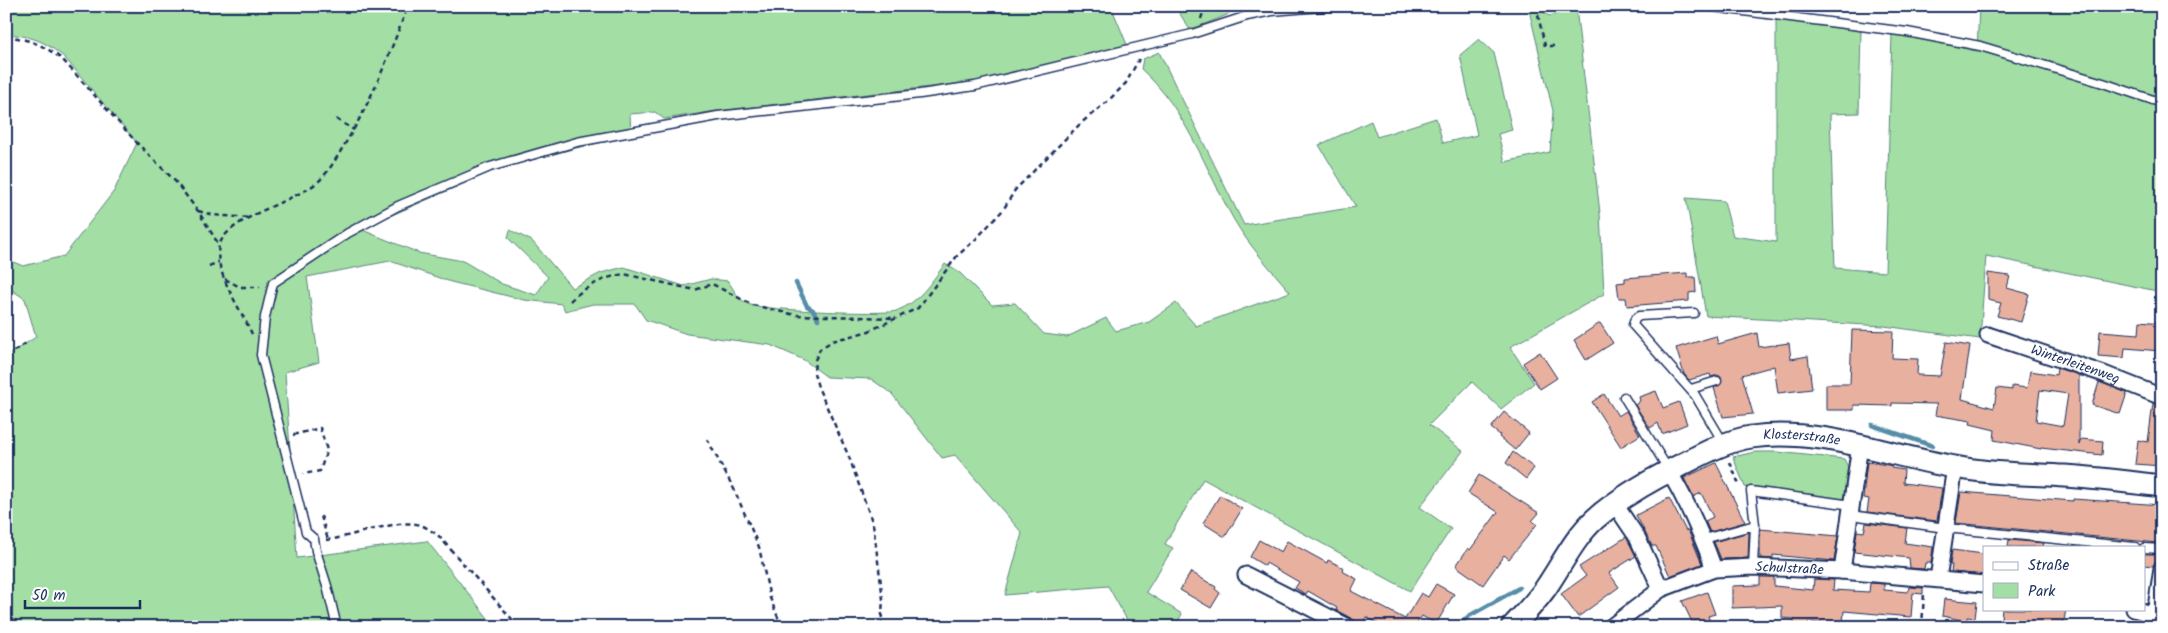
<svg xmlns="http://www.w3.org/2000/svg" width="2168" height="633" font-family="Kalam,sans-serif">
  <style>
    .green { fill: #a3dea4; stroke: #5f8681 }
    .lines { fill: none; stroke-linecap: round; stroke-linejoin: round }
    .stream { stroke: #568da8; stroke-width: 4.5 }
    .building { fill: #e8b09f; stroke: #1b2f5e; fill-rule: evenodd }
    .lane-casing { stroke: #1b2f5e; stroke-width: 11 }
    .street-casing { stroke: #1b2f5e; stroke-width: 19 }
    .secondary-casing { stroke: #1b2f5e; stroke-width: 25 }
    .path { stroke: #1b2f5e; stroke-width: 2.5; stroke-dasharray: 5 4; stroke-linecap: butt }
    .lane { stroke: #fff; stroke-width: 8 }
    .street { stroke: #fff; stroke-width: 15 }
    .secondary { stroke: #fff; stroke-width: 21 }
    .labels { text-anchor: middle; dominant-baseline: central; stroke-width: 4.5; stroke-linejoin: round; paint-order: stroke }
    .street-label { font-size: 14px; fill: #1b2f5e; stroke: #fff }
  </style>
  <rect width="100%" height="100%" fill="#fff"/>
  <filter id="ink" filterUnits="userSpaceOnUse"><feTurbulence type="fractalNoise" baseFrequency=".02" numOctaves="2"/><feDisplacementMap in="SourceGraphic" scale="10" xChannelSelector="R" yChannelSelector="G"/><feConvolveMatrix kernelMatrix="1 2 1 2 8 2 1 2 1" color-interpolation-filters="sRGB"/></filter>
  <g filter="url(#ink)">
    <path class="green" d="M6 6H1111L1128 47 975 82 716 111 664 119 655 112 630 114 631 136 576 148 495 170 360 229 419 253 463 261 502 284 536 295 548 277 508 238 510 230 532 241 572 288 601 273 624 267 684 286 711 279 728 281C734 290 738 299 748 304 758 310 884 315 896 311 920 302 930 283 945 264L960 273 992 305 1015 303 1044 334 1067 337 1106 318 1116 331 1149 322 1176 303 1196 326 1290 292C1271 269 1249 246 1234 220 1205 169 1186 109 1141 69L1143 59 1159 52 1244 225 1356 207 1319 145 1371 121 1377 137 1436 118 1443 143 1477 135 1460 55 1479 39 1494 53 1512 130 1498 134 1505 162 1550 152 1553 111 1528 6H1534L1549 16 1576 8 1600 213 1604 294 1510 347 1534 383 1501 409 1472 382 1429 425 1463 451 1420 507 1451 529 1410 591 1203 479 1165 544 1173 548 1146 592 1182 614 1175 627H1131L1108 586 1005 595 1022 533 955 455 942 458 892 394 871 379 827 377 804 360 770 345 687 334 646 320 635 304H593L565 311 562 304 524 300 451 282 390 261 307 277 319 362 285 372 297 558 427 541 495 627H6V356L36 337 25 299 6 286V259L23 266 64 256 114 191 137 143 65 58C45 41 32 36 6 34Z
      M1175 6H1236L1227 15 1190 30Z
      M1979 6H2162V292L1986 256 1980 339 1884 326 1706 316 1686 198 1724 201 1733 236 1776 242V17L1861 31 1859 113 1830 114 1835 268 1885 272 1892 33 1977 51Z
      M1755 452H1777L1844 459 1850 471 1847 501 1745 487 1733 457Z"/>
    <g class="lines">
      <path class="stream" d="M796 283 807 306 813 310 818 319
        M1872 425 1933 446
        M1456 627 1469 616 1519 588"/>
    </g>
    <path class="building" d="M1687 273V277H1695L1696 292 1689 293V301L1627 306 1626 298H1619L1617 283 1625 282V278Z
      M1988 273 2010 276 2007 288 2029 294 2021 322 1997 316 2001 303 1988 300Z
      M2140 321 2162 323 2161 351 2125 348 2124 358 2098 356 2100 331 2139 334Z
      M1600 323 1613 343 1586 360 1574 340Z
      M1852 330 1893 331 1892 358 1918 359 1917 375 1940 376 1946 342 1970 346 1962 399 1994 408 1997 388 2012 390V386L2027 388 2030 371 2056 375 2057 368 2079 375V445L2081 439 2103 441 2102 455 2041 448V449L1994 440 1995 430 1970 424 1971 421 1935 415 1937 404 1892 403V406L1854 405V410H1826V384H1850ZM2040 390 2068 394 2063 426 2036 421Z
      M1757 333 1759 347 1789 343 1791 359 1808 356 1812 389 1778 393 1774 366 1742 375 1753 414 1723 417 1714 388 1721 384V377L1718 375 1711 377 1710 374 1689 380 1684 374 1676 348 1716 336 1718 344Z
      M1540 352 1557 378 1540 389 1523 363Z
      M2099 382 2127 393 2120 414 2092 405Z
      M1656 391 1663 408 1679 402 1687 424 1662 434 1658 423 1650 428 1635 405 1640 401 1639 397Z
      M1604 394 1618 416 1626 411 1640 435 1621 447 1592 402Z
      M2153 403 2162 406V466L2135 464 2138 440 2148 442Z
      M1504 412 1529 433 1515 450 1499 437 1500 435 1491 428Z
      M1513 452 1534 468 1526 479 1506 463Z
      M1867 462 1888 465 1892 466 1891 468 1904 470 1903 483 1942 488 1937 521 1867 512 1869 499 1863 498Z
      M1716 463 1745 522 1710 532 1705 521 1713 517 1701 493 1693 497 1684 478Z
      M1479 475 1539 513 1532 521 1537 524 1527 537 1509 559 1504 555 1483 585 1456 566 1468 548 1470 550 1498 512 1468 493Z
      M1961 492 2073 501V499L2162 505 2158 543 1956 523Z
      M1220 495 1242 509 1225 537 1203 523Z
      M1669 498 1686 531 1688 530 1702 564 1670 576 1656 546H1652L1636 515Z
      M1866 523 1907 528 1905 543 1933 547 1931 563H1925L1924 569 1910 568 1909 558 1854 552 1857 531 1864 532Z
      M1760 529 1838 536 1834 561 1773 555V559L1760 558Z
      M1749 532 1748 558 1721 559 1714 542Z
      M1626 537 1636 556 1609 573 1619 587 1578 617 1561 594 1586 576 1579 567Z
      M1259 540 1281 552 1287 541 1327 563 1328 560 1344 568 1342 571 1357 579 1351 591 1405 619 1421 593 1428 597 1436 584 1454 594 1436 624 1422 616 1416 625 1420 627H1384L1366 617 1361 626 1352 619 1336 610 1337 608 1308 591 1306 594 1295 588 1299 582 1266 563 1265 566 1250 557Z
      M2009 540 2044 543 2043 547H2008Z
      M1952 550 1984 554V575L1951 572 1952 565H1950Z
      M2144 554H2159L2158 559 2153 566 2144 565Z
      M1191 572 1216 587 1215 589 1220 593 1211 608 1180 590Z
      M1760 577H1774V586L1813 590 1814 579 1834 580 1833 590 1869 592 1870 583 1884 584V590L1908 592 1909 587 1923 588V594L1913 593 1911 617 1844 611 1843 624 1808 622V627H1794V619L1782 618V606L1732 608V586L1760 585Z
      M1707 592 1715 614 1708 616 1712 627H1699L1697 621 1692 622 1682 601Z
      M1944 599 1977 602 1975 618 1967 617V621L1942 616Z
      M2002 609H2066L2063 627H2000Z"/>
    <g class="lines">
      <g class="lane-casing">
        <path id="lane" d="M1704 6 1907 32 1980 46 2103 83 2162 103
          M1694 313 1639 316 1635 319 1633 325 1695 395 1723 442
          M1691 389 1717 381
          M1624 397 1668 469
          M1851 515 1946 528 2135 547
          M1704 539 1755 525
          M2144 548 2162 549
          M1753 567 1755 525 1751 491 1852 505
          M337 627 327 586 316 551 314 539 306 532 261 355 265 317 273 283 348 233 398 206 490 167 577 142 718 116 920 94 975 86 1192 34 1247 16 1272 11 1334 6"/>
      </g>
      <g class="street-casing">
        <g id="street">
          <path id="s1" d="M1988 335 2104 374 2162 397"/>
          <path d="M1669 471C1687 502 1702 535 1714 569"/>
          <path d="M1614 503 1637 537 1661 589"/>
          <path d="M1842 571 1860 445"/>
          <path d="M1246 575 1348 627"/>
          <path d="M1938 579 1955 467"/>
          <path d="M2134 609 2162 617"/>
          <path d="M2155 614 2162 568"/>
          <path id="s2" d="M1611 627 1661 589 1714 569 1753 567 1842 571 1984 584"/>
        </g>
      </g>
      <g class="secondary-casing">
        <g id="secondary">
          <path id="s3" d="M1512 627C1525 613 1539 599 1549 583 1563 562 1576 536 1595 519 1619 498 1649 481 1677 467 1701 455 1725 441 1751 437 1820 427 1888 456 1955 467 1991 474 2027 474 2064 476 2097 478 2129 482 2162 486"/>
        </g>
      </g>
      <path class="path" d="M1536 6 1545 46H1556
        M1201 19 1205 6
        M6 37C29 38 45 46 63 60L137 143 175 181 198 211 219 245
        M336 119 354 130
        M198 211 213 215 249 218
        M209 266 219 262
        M225 279 240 287H260
        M570 301C585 287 604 277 624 274L695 290 712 284 753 305 795 315 893 318
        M252 334C242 311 213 271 219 246 227 217 297 201 319 181 329 171 336 159 343 147 371 103 389 55 408 6
        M6 356 28 342
        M293 435 320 428 327 450 320 471 303 474
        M707 439 734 489 759 547 770 598 782 627
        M1730 462 1740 487
        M321 516 328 540
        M326 540C350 538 403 516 423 526 428 528 432 532 437 534L519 627
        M881 627 883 599 873 524 849 457 818 387 814 373 815 360 820 349 832 341 869 331 918 308 957 256 975 240 1003 210 1015 190 1081 123 1108 101 1126 83 1139 59
        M1922 627 1924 593"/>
      <use href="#lane" class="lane"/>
      <use href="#street" class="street"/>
      <use href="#secondary" class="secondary"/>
    </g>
  </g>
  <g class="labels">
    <g class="street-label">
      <text stroke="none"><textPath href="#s1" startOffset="92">Winterleitenweg</textPath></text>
      <text stroke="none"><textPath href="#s3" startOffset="365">Klosterstraße</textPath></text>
      <text stroke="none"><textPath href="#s2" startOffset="195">Schulstraße</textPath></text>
    </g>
  </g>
  <rect width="2168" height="633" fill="none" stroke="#fff" stroke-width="25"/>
  <rect x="12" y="12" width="2143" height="608" fill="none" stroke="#1b2f5e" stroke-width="2" filter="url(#ink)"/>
  <rect x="1983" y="546" width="162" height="65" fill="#ffffff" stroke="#a4acbf"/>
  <rect x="1993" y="562" width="25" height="8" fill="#ffffff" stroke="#a4acbf"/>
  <text x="2028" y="570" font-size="15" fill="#1b2f5e">Straße</text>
  <rect x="1993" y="583" width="25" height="15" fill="#a3dea4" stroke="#a4acbf"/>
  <text x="2028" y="596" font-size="15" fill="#1b2f5e">Park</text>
  <path d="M25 600v8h115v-8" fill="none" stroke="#1b2f5e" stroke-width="2.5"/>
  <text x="32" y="600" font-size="15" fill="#1b2f5e" stroke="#ffffff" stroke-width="4" paint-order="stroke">50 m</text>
</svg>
